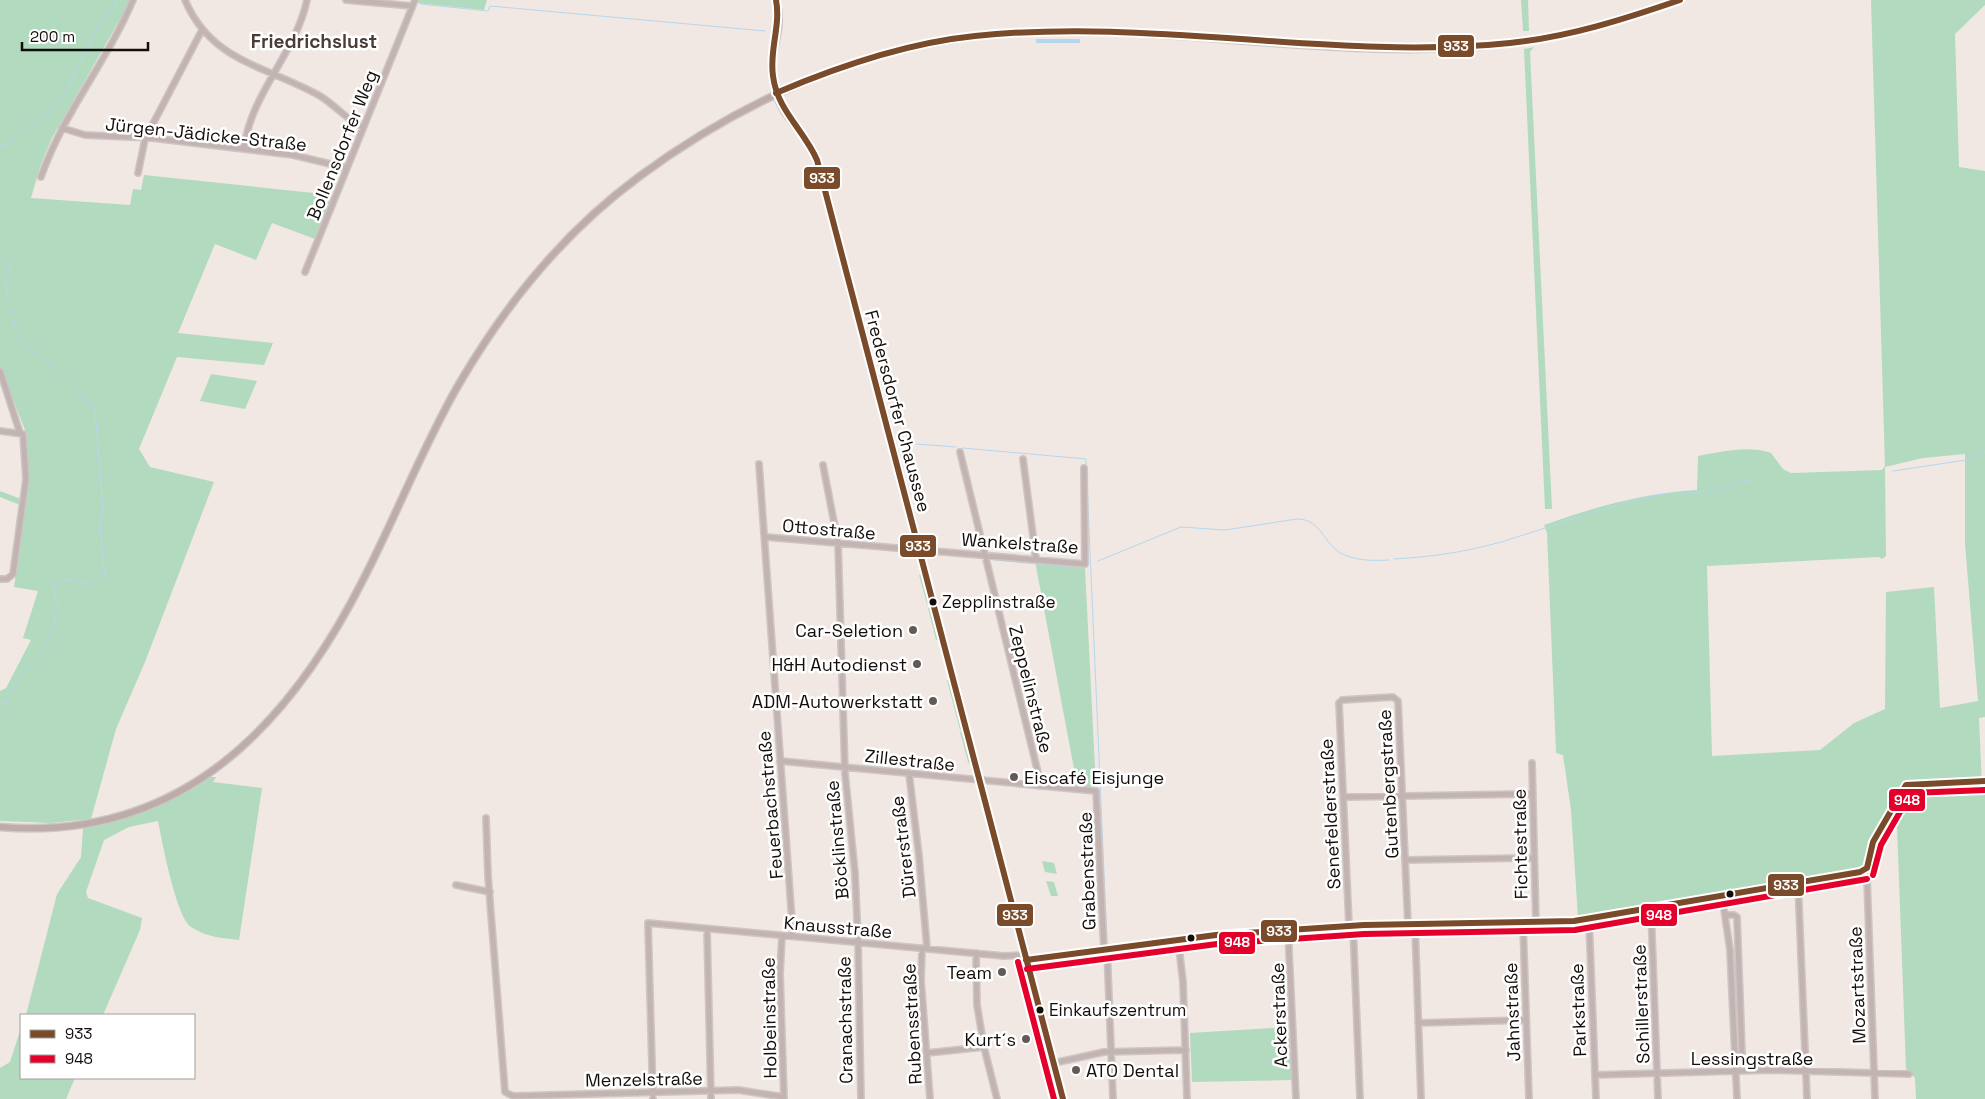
<svg xmlns="http://www.w3.org/2000/svg" width="1985" height="1099" font-family="'Space Grotesk',sans-serif">
  <style>
    .green { fill: #b2dabf; fill-rule: evenodd }
    .water { fill: #b5d7ee }
    .lines { fill: none; stroke-linecap: round; stroke-linejoin: round }
    .stream { stroke: #b5d7ee; stroke-width: 1 }
    .minor-casing { stroke: #cdc6c2; stroke-width: 8 }
    .major-casing { stroke: #cdc6c2; stroke-width: 9 }
    .minor { stroke: #c3b4b3; stroke-width: 5 }
    .major { stroke: #bdacaa; stroke-width: 6 }
    .bus-1-casing { stroke: #fff; stroke-width: 10 }
    .bus-2-casing { stroke: #fff; stroke-width: 10 }
    .bus-1 { stroke: #7a4b2a; stroke-width: 6 }
    .bus-2 { stroke: #e4002b; stroke-width: 6 }
    .bus-dot { fill: #130e0b; stroke: #fff; stroke-width: 2 }
    .poi-dot { fill: #615a57; stroke: #fff; stroke-width: 2 }
    .labels { text-anchor: middle; dominant-baseline: central; stroke-width: 5; stroke-linejoin: round; paint-order: stroke }
    .bus-label { font-size: 17px; fill: #130e0b; stroke: #fff; text-anchor: start }
    .street-label { font-size: 18px; fill: #130e0b; stroke: #fff }
    .poi-label { font-size: 18px; fill: #130e0b; stroke: #fff; text-anchor: end }
    .neighbourhood-label { font-size: 19px; font-weight: bold; fill: #493d36; stroke: #fff }
    .line-badge { stroke: #fff; stroke-width: 2 }
    .badge-label { font-size: 14px; text-anchor: middle; font-weight: bold; fill: #fff }
  </style>
  <rect width="100%" height="100%" fill="#f1e8e4"/>
  <path class="green" d="M0 0H131L52 138 41 164 31 198 130 205 133 189 141 190 144 175 333 195 315 239 272 223 256 260 215 244 178 333 273 343 264 365 177 357 139 449 150 467 214 482 145 662 116 729 91 819 50 823 0 821V691L6 688 31 640 23 638 38 591 14 587 29 479 25 430 0 366Z
    M418 0H487L484 10 417 3Z
    M1521 0H1528L1529 31H1523Z
    M1871 0H1985V5L1955 34 1959 167 1985 171V717L1979 718 1982 786H1985V1099H1916L1915 1078 1906 1069 1897 826 1872 838 1866 867 1578 918 1571 810 1563 755 1556 753 1547 533 1544 525C1594 507 1644 493 1697 490L1698 456C1721 452 1748 445 1771 453L1783 469 1791 473 1882 470 1885 466ZM1965 454V544L1978 701 1940 708 1934 587 1886 592 1885 709 1854 723 1820 750 1712 756 1707 566 1879 557 1882 559 1886 556 1885 467 1923 458Z
    M1534 47 1530 52 1552 509H1545L1524 49Z
    M211 374 257 381 245 409 200 401Z
    M0 491 21 499 20 505 0 497Z
    M1035 561 1085 568 1096 788 1074 786 1075 774Z
    M924 574 930 602 927 604 919 575Z
    M928 608H932L941 639 936 640Z
    M947 680 952 681 964 729 960 730Z
    M964 731 973 767 968 762 960 732Z
    M209 777H216L213 782 262 788 239 940C221 938 206 937 191 927 176 917 162 841 158 821L129 827 104 840 86 892 88 898 142 918 140 930 103 1015H26L57 894 81 857 83 828 151 809Z
    M1042 861 1054 863 1057 874 1045 872Z
    M1046 881 1054 882 1058 896H1051Z
    M1290 1027 1292 1080 1192 1082 1190 1033Z
    M21 1028V1078H75L66 1099H0V1068L10 1062Z"/>
  <path class="water" d="M1036 39H1080V43H1036Z"/>
  <g class="lines">
    <path class="stream" d="M420 4 488 11 490 6 765 31
      M0 146 9 143 49 112 66 92 93 35 114 8 117 0
      M0 255C12 264 10 273 6 285L9 300
      M903 443 956 447
      M963 448 1086 459 1107 941
      M1893 471 1966 460 1985 451
      M1394 559C1434 557 1479 550 1517 537 1562 523 1605 507 1651 496 1672 492 1694 494 1715 490 1729 488 1737 481 1751 480
      M994 560 1082 568
      M1098 561 1181 527 1225 530 1297 519C1318 519 1322 537 1335 549 1349 561 1372 561 1389 560
      M0 704 8 702C11 679 43 656 52 633 55 624 57 612 56 602 56 596 54 589 55 583L70 579 86 584 105 577 100 526 103 510 95 409 57 372 20 340 16 332 12 308"/>
    <g class="minor-casing">
      <path id="minor" d="M185 0C211 62 267 66 320 96 335 105 348 121 363 127
        M346 0 412 6
        M62 128 85 135 152 138 293 155 347 168
        M244 149C250 94 296 53 307 0
        M138 173 145 139 202 30
        M41 177C63 113 107 62 133 0
        M305 272 415 0
        M0 371 20 433
        M0 431 23 434 26 479 13 574 7 579H0
        M960 452 1039 777V786
        M1023 459 1036 559
        M759 464 793 935
        M823 465 838 543 845 773 855 873 858 941 861 1099
        M766 537 1085 564 1084 468
        M780 761 1096 791 1104 949
        M1532 763 1536 924
        M909 773 919 856 927 948
        M1344 797 1533 794
        M486 818 488 876 505 1092 513 1096 738 1090 784 1097
        M1405 860 1534 858
        M1865 870 1867 879 1875 1099
        M1865 870 1868 865 1873 842 1906 785 1985 781
        M1798 882 1807 1099
        M456 885 490 892
        M1722 896 1730 950 1737 1099
        M1651 908 1658 1099
        M1725 915H1734L1737 917 1742 1053 1736 1059
        M1589 919 1596 1099
        M1523 924 1529 1099
        M1415 925 1421 1099
        M1349 926 1339 703 1342 700 1393 697 1398 701 1408 925
        M1353 926 1360 1099
        M707 929 711 1099
        M1288 930 1296 1099
        M782 936 780 974 784 1098
        M1178 939 1183 982 1187 1099
        M922 948 921 980 930 1099
        M1107 948 1113 1099
        M976 953 977 1005 984 1047 997 1099
        M1026 960 1216 935 1364 925 1574 921 1865 870
        M1418 1023 1526 1020
        M927 1053 984 1047
        M1054 1063 1104 1052 1186 1050
        M1595 1075 1772 1070 1909 1074
        M653 1099 648 923 1004 956 1025 955"/>
    </g>
    <g class="major-casing">
      <path id="major" d="M776 0C784 31 771 43 772 69 772 76 774 84 776 91 782 119 808 133 817 160L1063 1099
        M0 827C180 842 289 727 364 578 397 514 423 446 459 384 505 305 565 231 640 176 739 103 854 50 978 36 1155 17 1334 65 1511 43 1569 36 1625 19 1680 0"/>
    </g>
    <use href="#minor" class="minor"/>
    <use href="#major" class="major"/>
    <g class="bus-1-casing">
      <path id="bus-1" d="M776 0C781 26 769 50 773 76 777 110 804 130 817 160L1063 1099
        M776 93C839 66 906 43 975 36 1154 17 1332 61 1510 43 1569 37 1625 19 1680 0
        M1026 960 1216 935 1364 925 1574 921 1860 872 1867 868 1873 842 1906 785 1985 781"/>
    </g>
    <g class="bus-2-casing">
      <path id="bus-2" d="M1873 875 1881 845 1911 793 1985 790
        M1018 962 1054 1099
        M1027 969 1217 944 1364 934 1575 930 1867 879"/>
    </g>
    <use href="#bus-1" class="bus-1"/>
    <use href="#bus-2" class="bus-2"/>
  </g>
  <g class="bus-dot">
    <circle cx="933" cy="602" r="4.5"/>
    <circle cx="1730" cy="894" r="4.5"/>
    <circle cx="1191" cy="938" r="4.5"/>
    <circle cx="1040" cy="1010" r="4.5"/>
  </g>
  <g class="poi-dot">
    <circle cx="913" cy="630" r="5"/>
    <circle cx="917" cy="664" r="5"/>
    <circle cx="933" cy="701" r="5"/>
    <circle cx="1014" cy="777" r="5"/>
    <circle cx="1002" cy="972" r="5"/>
    <circle cx="1026" cy="1039" r="5"/>
    <circle cx="1076" cy="1070" r="5"/>
  </g>
  <g class="labels">
    <g class="bus-label">
      <text x="942" y="602">Zepplinstraße</text>
      <text x="1049" y="1010">Einkaufszentrum</text>
    </g>
    <g class="street-label">
      <text transform="translate(206 134) rotate(6)">Jürgen-Jädicke-Straße</text>
      <text transform="translate(342 145) rotate(-68)">Bollensdorfer Weg</text>
      <text transform="translate(898 411) rotate(75)">Fredersdorfer Chaussee</text>
      <text transform="translate(829 529) rotate(5)">Ottostraße</text>
      <text transform="translate(1020 543) rotate(4)">Wankelstraße</text>
      <text transform="translate(1031 689) rotate(76)">Zeppelinstraße</text>
      <text transform="translate(910 760) rotate(6)">Zillestraße</text>
      <text transform="translate(1388 784) rotate(-93)">Gutenbergstraße</text>
      <text transform="translate(770 805) rotate(-95)">Feuerbachstraße</text>
      <text transform="translate(1330 814) rotate(-93)">Senefelderstraße</text>
      <text transform="translate(837 840) rotate(-95)">Böcklinstraße</text>
      <text transform="translate(1520 844) rotate(-91)">Fichtestraße</text>
      <text transform="translate(903 847) rotate(-97)">Dürerstraße</text>
      <text transform="translate(1087 871) rotate(-92)">Grabenstraße</text>
      <text transform="translate(838 927) rotate(5)">Knausstraße</text>
      <text transform="translate(1857 985) rotate(-92)">Mozartstraße</text>
      <text transform="translate(1641 1004) rotate(-92)">Schillerstraße</text>
      <text transform="translate(1578 1010) rotate(-92)">Parkstraße</text>
      <text transform="translate(1512 1012) rotate(-92)">Jahnstraße</text>
      <text transform="translate(1279 1015) rotate(-92)">Ackerstraße</text>
      <text transform="translate(769 1018) rotate(-91)">Holbeinstraße</text>
      <text transform="translate(845 1020) rotate(-91)">Cranachstraße</text>
      <text transform="translate(912 1024) rotate(-93)">Rubensstraße</text>
      <text x="1752" y="1058">Lessingstraße</text>
      <text transform="translate(644 1079) rotate(-1)">Menzelstraße</text>
    </g>
    <g class="poi-label">
      <text x="903" y="630">Car-Seletion</text>
      <text x="907" y="664">H&amp;H Autodienst</text>
      <text x="923" y="701">ADM-Autowerkstatt</text>
      <text x="1024" y="777" text-anchor="start">Eiscafé Eisjunge</text>
      <text x="992" y="972">Team</text>
      <text x="1016" y="1039">Kurt´s</text>
      <text x="1086" y="1070" text-anchor="start">ATO Dental</text>
    </g>
    <g class="neighbourhood-label">
      <text x="314" y="41">Friedrichslust</text>
    </g>
  </g>
  <g class="line-badge">
    <rect x="1437" y="34" width="38" height="24" rx="5" fill="#7a4b2a"/>
    <rect x="803" y="166" width="38" height="24" rx="5" fill="#7a4b2a"/>
    <rect x="899" y="534" width="38" height="24" rx="5" fill="#7a4b2a"/>
    <rect x="1888" y="788" width="38" height="24" rx="5" fill="#e4002b"/>
    <rect x="1767" y="873" width="38" height="24" rx="5" fill="#7a4b2a"/>
    <rect x="996" y="903" width="38" height="24" rx="5" fill="#7a4b2a"/>
    <rect x="1640" y="903" width="38" height="24" rx="5" fill="#e4002b"/>
    <rect x="1260" y="919" width="38" height="24" rx="5" fill="#7a4b2a"/>
    <rect x="1218" y="931" width="38" height="24" rx="5" fill="#e4002b"/>
  </g>
  <g class="badge-label">
    <text x="1456" y="51">933</text>
    <text x="822" y="183">933</text>
    <text x="918" y="551">933</text>
    <text x="1907" y="805">948</text>
    <text x="1786" y="890">933</text>
    <text x="1015" y="920">933</text>
    <text x="1659" y="920">948</text>
    <text x="1279" y="936">933</text>
    <text x="1237" y="947">948</text>
  </g>
  <rect x="20" y="1014" width="175" height="65" fill="#ffffff" stroke="#a19f9d"/>
  <rect x="30" y="1030" width="25" height="8" fill="#7a4b2a" stroke="#a19f9d"/>
  <text x="65" y="1039" font-size="15" fill="#130e0b">933</text>
  <rect x="30" y="1055" width="25" height="8" fill="#e4002b" stroke="#a19f9d"/>
  <text x="65" y="1064" font-size="15" fill="#130e0b">948</text>
  <path d="M22 42v8h126v-8" fill="none" stroke="#130e0b" stroke-width="2.5"/>
  <text x="30" y="42" font-size="15" fill="#130e0b" stroke="#ffffff" stroke-width="4" paint-order="stroke">200 m</text>
</svg>
